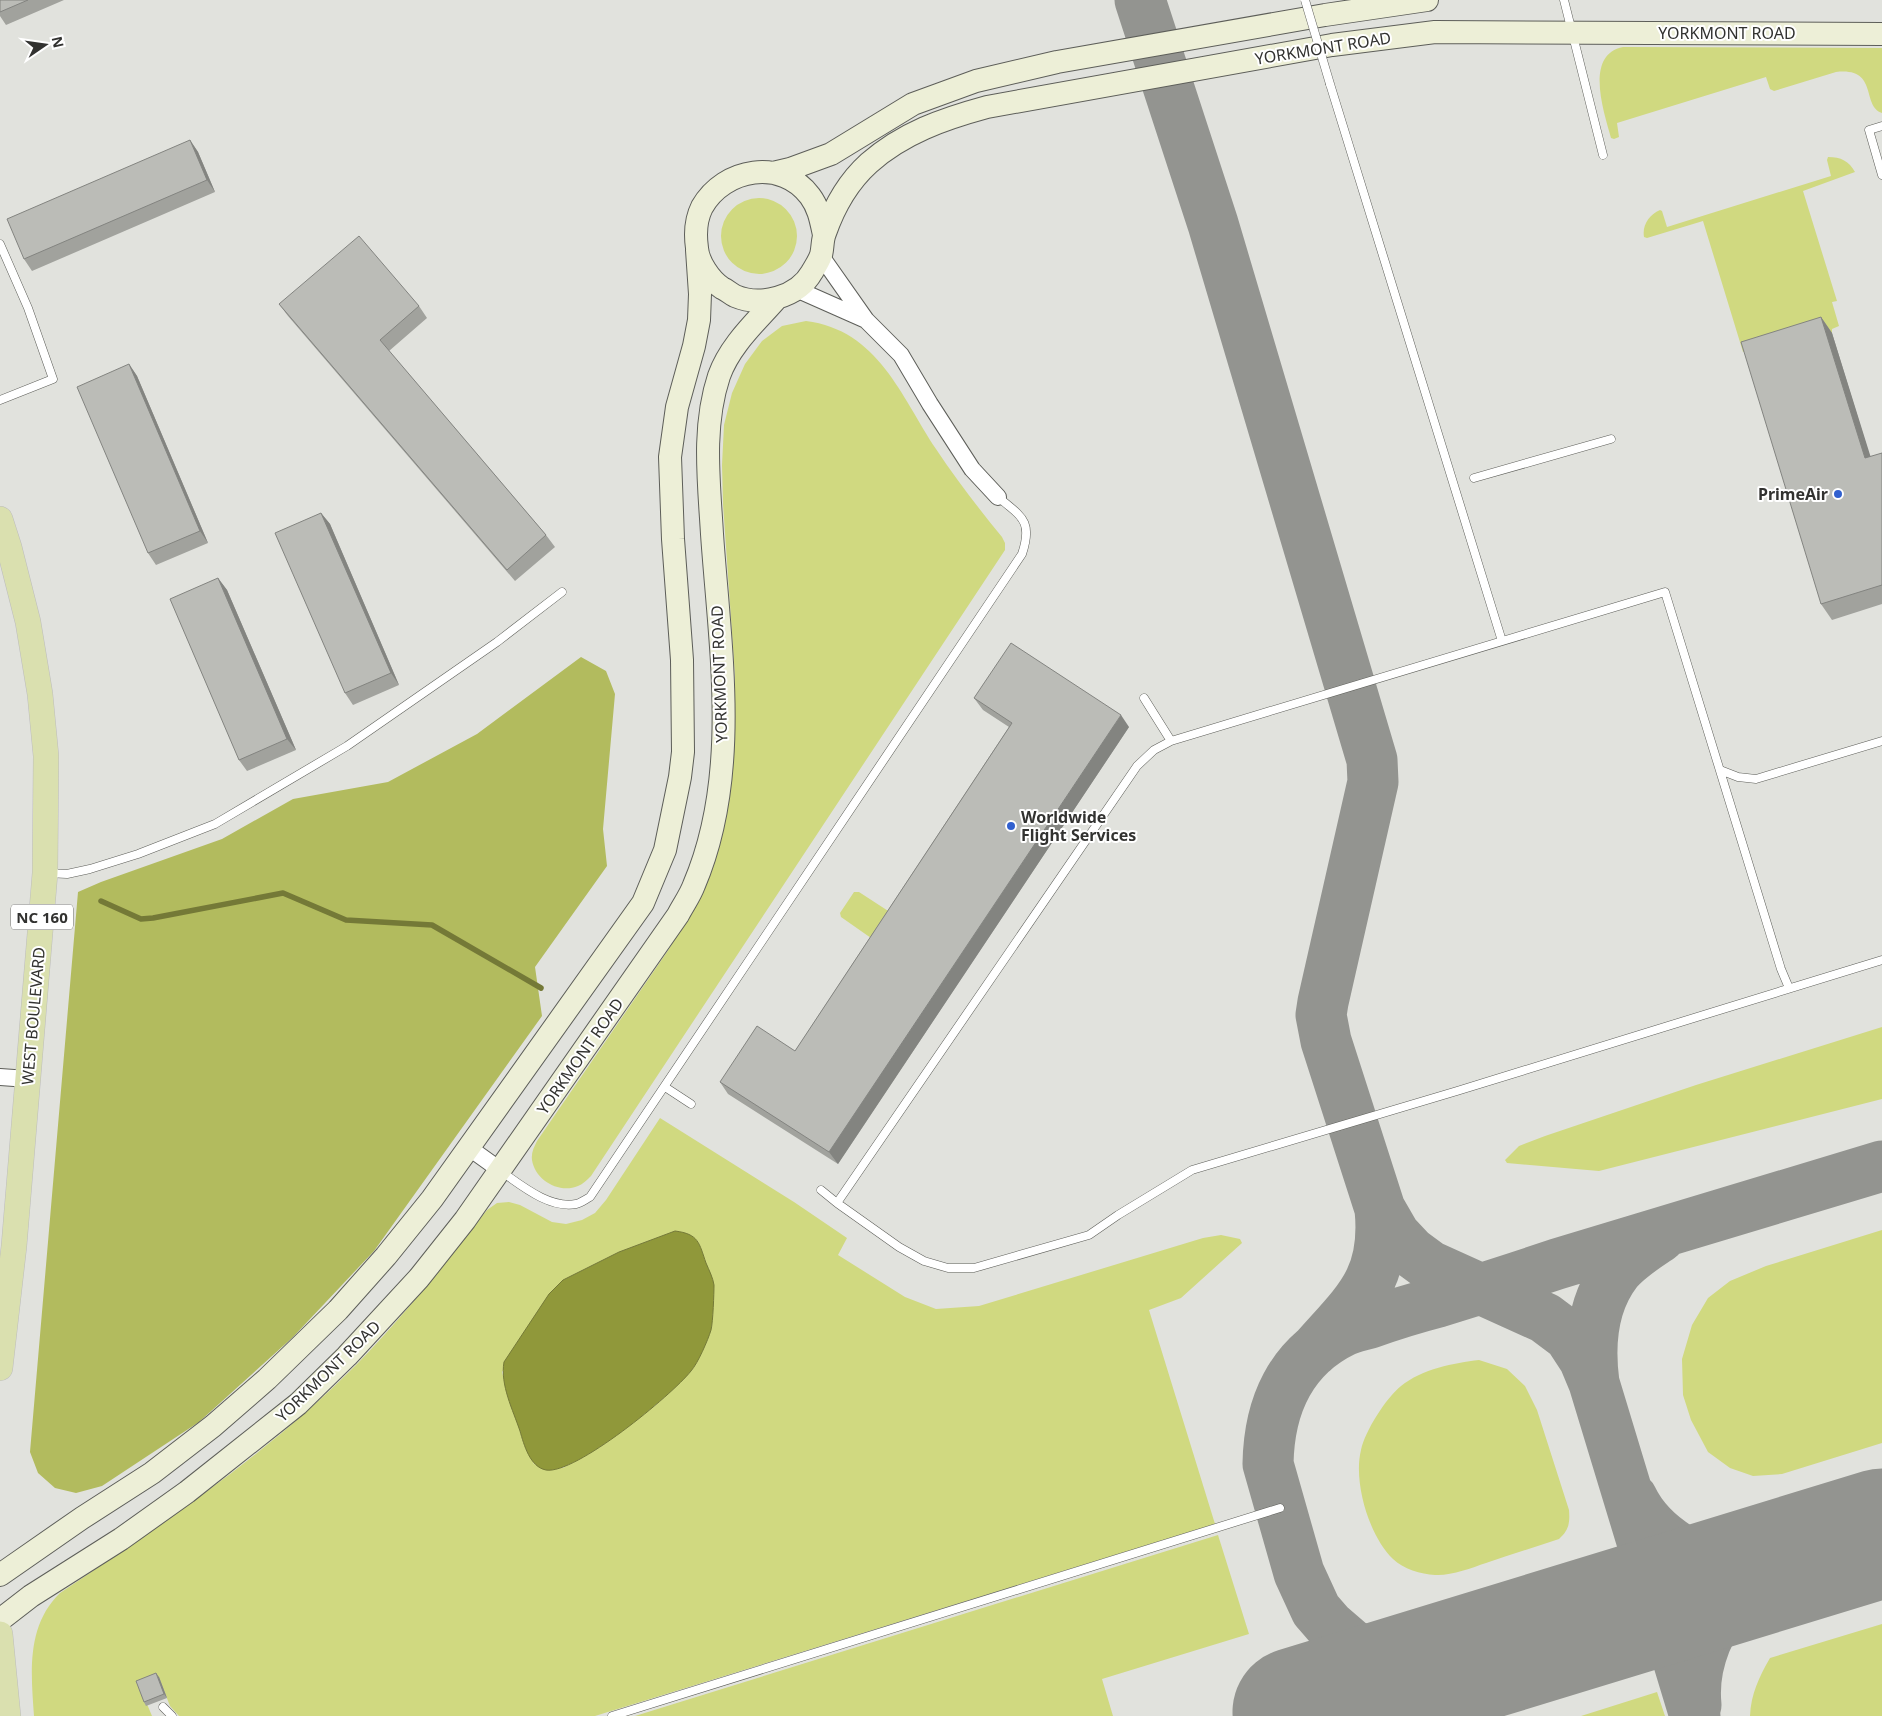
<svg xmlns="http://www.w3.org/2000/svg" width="1882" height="1716" font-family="'Noto Sans',sans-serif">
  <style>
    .green { fill: #d0d980; fill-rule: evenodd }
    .forest { fill: #b2bb5e }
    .water { fill: #90983a; stroke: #747937 }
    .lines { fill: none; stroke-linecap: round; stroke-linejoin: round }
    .stream { stroke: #747937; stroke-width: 5.5 }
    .taxiway { stroke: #939490; stroke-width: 51 }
    .runway { stroke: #939490; stroke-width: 129 }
    .lane-casing { stroke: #5d5e59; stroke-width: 9 }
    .street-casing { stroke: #5d5e59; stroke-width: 18 }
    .secondary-casing { stroke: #5d5e59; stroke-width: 24 }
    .primary-casing { stroke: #bdbdbd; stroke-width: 26 }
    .lane { stroke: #fff; stroke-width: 8 }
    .street { stroke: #fff; stroke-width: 16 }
    .secondary { stroke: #edefd7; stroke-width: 22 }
    .primary { stroke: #dae0af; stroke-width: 25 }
    .lane-bridge-casing { stroke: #5d5e59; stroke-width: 9; stroke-linecap: butt }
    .lane-bridge { stroke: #fff; stroke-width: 8 }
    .wall { fill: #a1a29d }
    .shaded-wall { fill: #838480 }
    .building { fill: #bbbcb7; stroke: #838480 }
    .poi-dot { fill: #3160cf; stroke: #fff; stroke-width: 2 }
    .labels { text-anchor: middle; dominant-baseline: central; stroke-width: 4; stroke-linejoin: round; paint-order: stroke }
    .shield { fill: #fff; stroke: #70706e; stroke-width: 1 }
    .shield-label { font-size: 15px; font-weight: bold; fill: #323230 }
    .street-label { font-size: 16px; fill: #323230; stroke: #fff }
    .poi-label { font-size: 16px; font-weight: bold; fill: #323230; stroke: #fff; text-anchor: end }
  </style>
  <rect width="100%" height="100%" fill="#e1e2dd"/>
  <path class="green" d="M1623 47 1882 48V113C1861 106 1879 67 1836 72L1774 91 1770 89 1766 77 1617 123 1619 137 1614 139 1611 138C1604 112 1584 55 1623 47Z
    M1828 157C1841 157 1849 161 1855 172L1803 191 1837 301 1832 302 1839 326 1832 329V333L1743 352 1703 221 1647 238 1644 237C1642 225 1649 215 1660 210L1662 211 1667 227 1831 176 1827 160Z
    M721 236a38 38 0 1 1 76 0a38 38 0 1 1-76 0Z
    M806 321C878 330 901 396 936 449 956 479 979 509 1002 537L1005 543V550L591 1176C587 1180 583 1184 578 1186 559 1194 535 1180 532 1160 531 1153 534 1147 537 1141L669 949 689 912 730 774 735 733V676L723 504 722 465 724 425 732 393 745 364 762 341 782 326Z
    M854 892H859L899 918 881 945 841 917 840 913Z
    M1882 1027V1099L1599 1171 1507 1163 1505 1160 1519 1146 1545 1136 1696 1085Z
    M660 1118 794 1202 847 1238 838 1255 905 1297 936 1309 979 1306 1203 1238 1221 1235 1240 1239 1242 1243 1181 1298 1149 1310 1215 1524 595 1716H179L170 1706 159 1678 139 1685 152 1716H34C31 1673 26 1626 60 1593 163 1524 269 1453 357 1364 404 1316 445 1263 487 1210L497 1203 509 1202 520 1205 552 1222 566 1224 582 1220 595 1213 606 1200ZM675 1231 692 1370 656 1405 603 1445 563 1468 534 1464C520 1434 510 1403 502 1372L563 1280 619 1252Z
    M1882 1230V1443L1782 1474 1753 1476 1730 1468 1708 1452 1691 1420 1683 1395 1682 1359 1692 1325 1708 1298 1730 1281 1766 1266Z
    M1479 1360 1507 1369 1525 1386 1537 1410 1569 1510C1570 1523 1569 1530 1559 1539 1535 1547 1510 1555 1486 1563 1471 1568 1451 1576 1435 1575 1421 1574 1403 1569 1393 1559 1369 1536 1353 1482 1361 1450 1365 1431 1386 1398 1401 1386 1422 1369 1454 1363 1479 1360Z
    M1218 1535 1249 1634 1102 1679 1113 1716H635Z
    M1882 1624V1716H1750C1751 1694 1759 1677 1770 1658Z
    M1657 1692 1665 1716H1581Z"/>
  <path class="forest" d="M581 657 606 671 615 694 603 829 607 866 535 967 542 1016 374 1251 293 1337 199 1422 102 1486 76 1493 55 1488 38 1473 30 1452 78 892 101 882 222 839 293 799 388 782 477 734Z"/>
  <path class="water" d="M675 1231C699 1234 699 1243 706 1263 709 1270 713 1278 714 1285 714 1293 713 1322 711 1330 708 1340 698 1363 691 1371 672 1395 575 1475 546 1470 530 1467 524 1445 520 1431 513 1410 500 1385 504 1362L549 1294 563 1280 619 1252Z"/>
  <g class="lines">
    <path class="stream" d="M101 901 141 919 153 918 283 893 346 920 432 925 541 988"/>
    <path class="taxiway" d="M1140 0 1213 224 1372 760 1373 782 1323 1002 1321 1015 1326 1041 1380 1209C1387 1280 1357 1302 1314 1351
      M1380 1209 1395 1235 1411 1252 1430 1266 1545 1318 1569 1336 1584 1359 1594 1383 1695 1716
      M1594 1383C1589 1345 1592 1303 1617 1271 1629 1257 1645 1247 1660 1237
      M1632 1498C1651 1538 1706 1572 1750 1569 1762 1568 1774 1565 1785 1563
      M1450 1666 1410 1665 1383 1661 1351 1644 1329 1625 1316 1610 1299 1573 1268 1464C1269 1406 1290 1357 1344 1331 1352 1327 1361 1325 1370 1323 1392 1315 1415 1308 1438 1302 1478 1290 1518 1277 1557 1264L1882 1166
      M1696 1705C1692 1664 1710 1618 1742 1590 1755 1579 1770 1571 1785 1563
      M1392 1716 1404 1701 1450 1666"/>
    <path class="runway" d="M1297 1712 1882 1533"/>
    <g class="lane-casing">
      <path id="lane" d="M1564 0 1603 155
        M1330 84 1502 641
        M1882 126 1869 130 1882 175
        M0 244 28 308 53 379 0 400
        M1474 478 1611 439
        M1144 698 1171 741
        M1720 770 1738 777 1756 779 1882 741
        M47 873 67 874 90 869 138 854 215 824 347 746 497 642 562 592
        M665 1087 691 1104
        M502 1172C522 1186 550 1209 576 1204 581 1203 586 1199 590 1197L1022 554C1033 521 1022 517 998 497
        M821 1190 837 1203 1137 766 1154 750 1171 741 1665 592 1781 969 1789 988
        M837 1203 899 1247 924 1261 948 1268H974L1089 1235 1118 1215 1192 1170 1457 1091 1882 960
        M163 1707 172 1716
        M612 1716 1280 1508"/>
    </g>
    <g class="street-casing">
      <path id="street" d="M821 256 866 320 901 355 930 404 972 469 998 497
        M796 289 866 320
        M0 1077 28 1079
        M468 1147 500 1170"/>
    </g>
    <g class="secondary-casing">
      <path id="secondary" d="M773 173 790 169 831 154 913 104 976 81 1057 62 1325 15 1427 0
        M824 235C821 221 819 208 810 196 782 158 724 168 702 207 696 219 695 234 697 248 698 262 710 280 722 288 727 290 731 294 735 296 761 307 798 297 812 272 815 267 819 261 821 255 823 248 822 240 825 233 834 207 848 182 869 163 903 133 943 119 987 107L1332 45 1435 32 1882 34
        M0 1575 82 1518 152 1473 213 1426 267 1379 338 1310 386 1256 432 1199 643 903 665 850 680 777 683 752 682 660 673 539 670 457 677 407 694 346 699 320 700 294 697 250
        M0 1620 31 1596 121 1539 187 1492 298 1404 347 1356 419 1278 465 1220 678 915C683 905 690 896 694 885 741 775 720 649 712 534 709 482 702 427 719 376 730 345 756 322 777 298"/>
    </g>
    <g class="primary-casing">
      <path id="primary" d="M0 519 9 547 28 622 40 694 46 756 45 873 14 1246 0 1368
        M0 1634 8 1716"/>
    </g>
    <use href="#lane" class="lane"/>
    <use href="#street" class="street"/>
    <use href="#secondary" class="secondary"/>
    <use href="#primary" class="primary"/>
    <g class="lane-bridge-casing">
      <path id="lane-bridge" d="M1305 0 1330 84"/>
    </g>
    <use href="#lane-bridge" class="lane-bridge"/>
  </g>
  <path class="wall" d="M0 0H64L6 25 0 16Z
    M190 140 198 152 215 192 32 271 24 259Z
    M279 304 419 306 427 318 389 351 546 535 555 547 515 581 288 316Z
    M1821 317 1832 333 1870 457 1882 453V604L1832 620 1821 604Z
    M129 364 137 376 208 543 156 565 148 553Z
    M321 513 330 524 399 685 353 705 345 693Z
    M218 578 227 590 296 750 247 771 239 760Z
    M974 698 1129 727 838 1164 728 1094 720 1082 795 1051 1009 727 983 710Z
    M159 1677 167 1698 146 1706 144 1702Z"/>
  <path class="shaded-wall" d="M190 140 198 152 215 192 207 180Z
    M1821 317 1832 333 1876 474 1865 458Z
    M129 364 137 376 208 543 200 531Z
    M321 513 330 524 399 685 391 673Z
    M218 578 227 590 296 750 287 739Z
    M1121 715 1129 727 838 1164 829 1152Z
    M156 1673 159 1677 167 1698 164 1694Z"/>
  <path class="building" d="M0 0H28L0 12Z
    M190 140 207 180 24 259 7 219Z
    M359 236 419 306 380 340 546 535 507 570 279 304Z
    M1821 317 1865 458 1882 453V585L1821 604 1741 342Z
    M129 364 200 531 148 553 77 387Z
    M321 513 391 673 345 693 275 533Z
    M218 578 287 739 239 760 170 599Z
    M1011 643 1121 715 829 1152 720 1082 757 1026 795 1051 1012 723 974 698Z
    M156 1673 164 1694 144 1702 136 1681Z"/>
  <g class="poi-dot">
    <circle cx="1838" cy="494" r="5"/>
    <circle cx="1011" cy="826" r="5"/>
  </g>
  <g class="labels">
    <rect class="shield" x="11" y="904.5" width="62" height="25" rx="4"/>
    <g class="shield-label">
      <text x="42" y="917">NC 160</text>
    </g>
    <g class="street-label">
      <text x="1727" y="33">YORKMONT ROAD</text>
      <text transform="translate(1323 48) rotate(-9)">YORKMONT ROAD</text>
      <text transform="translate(719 674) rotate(-92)">YORKMONT ROAD</text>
      <text transform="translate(33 1016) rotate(-85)">WEST BOULEVARD</text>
      <text transform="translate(580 1056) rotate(-55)">YORKMONT ROAD</text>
      <text transform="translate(328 1371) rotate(-44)">YORKMONT ROAD</text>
    </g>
    <g class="poi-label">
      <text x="1828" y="494">PrimeAir</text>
      <text x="1021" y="817" text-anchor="start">Worldwide<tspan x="1021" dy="18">Flight Services</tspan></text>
    </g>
  </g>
  <g transform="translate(45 45) rotate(77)" stroke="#ffffff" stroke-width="4" paint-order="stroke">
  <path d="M0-4L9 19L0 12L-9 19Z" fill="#323230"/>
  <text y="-8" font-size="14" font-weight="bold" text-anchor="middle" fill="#323230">N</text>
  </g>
</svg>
